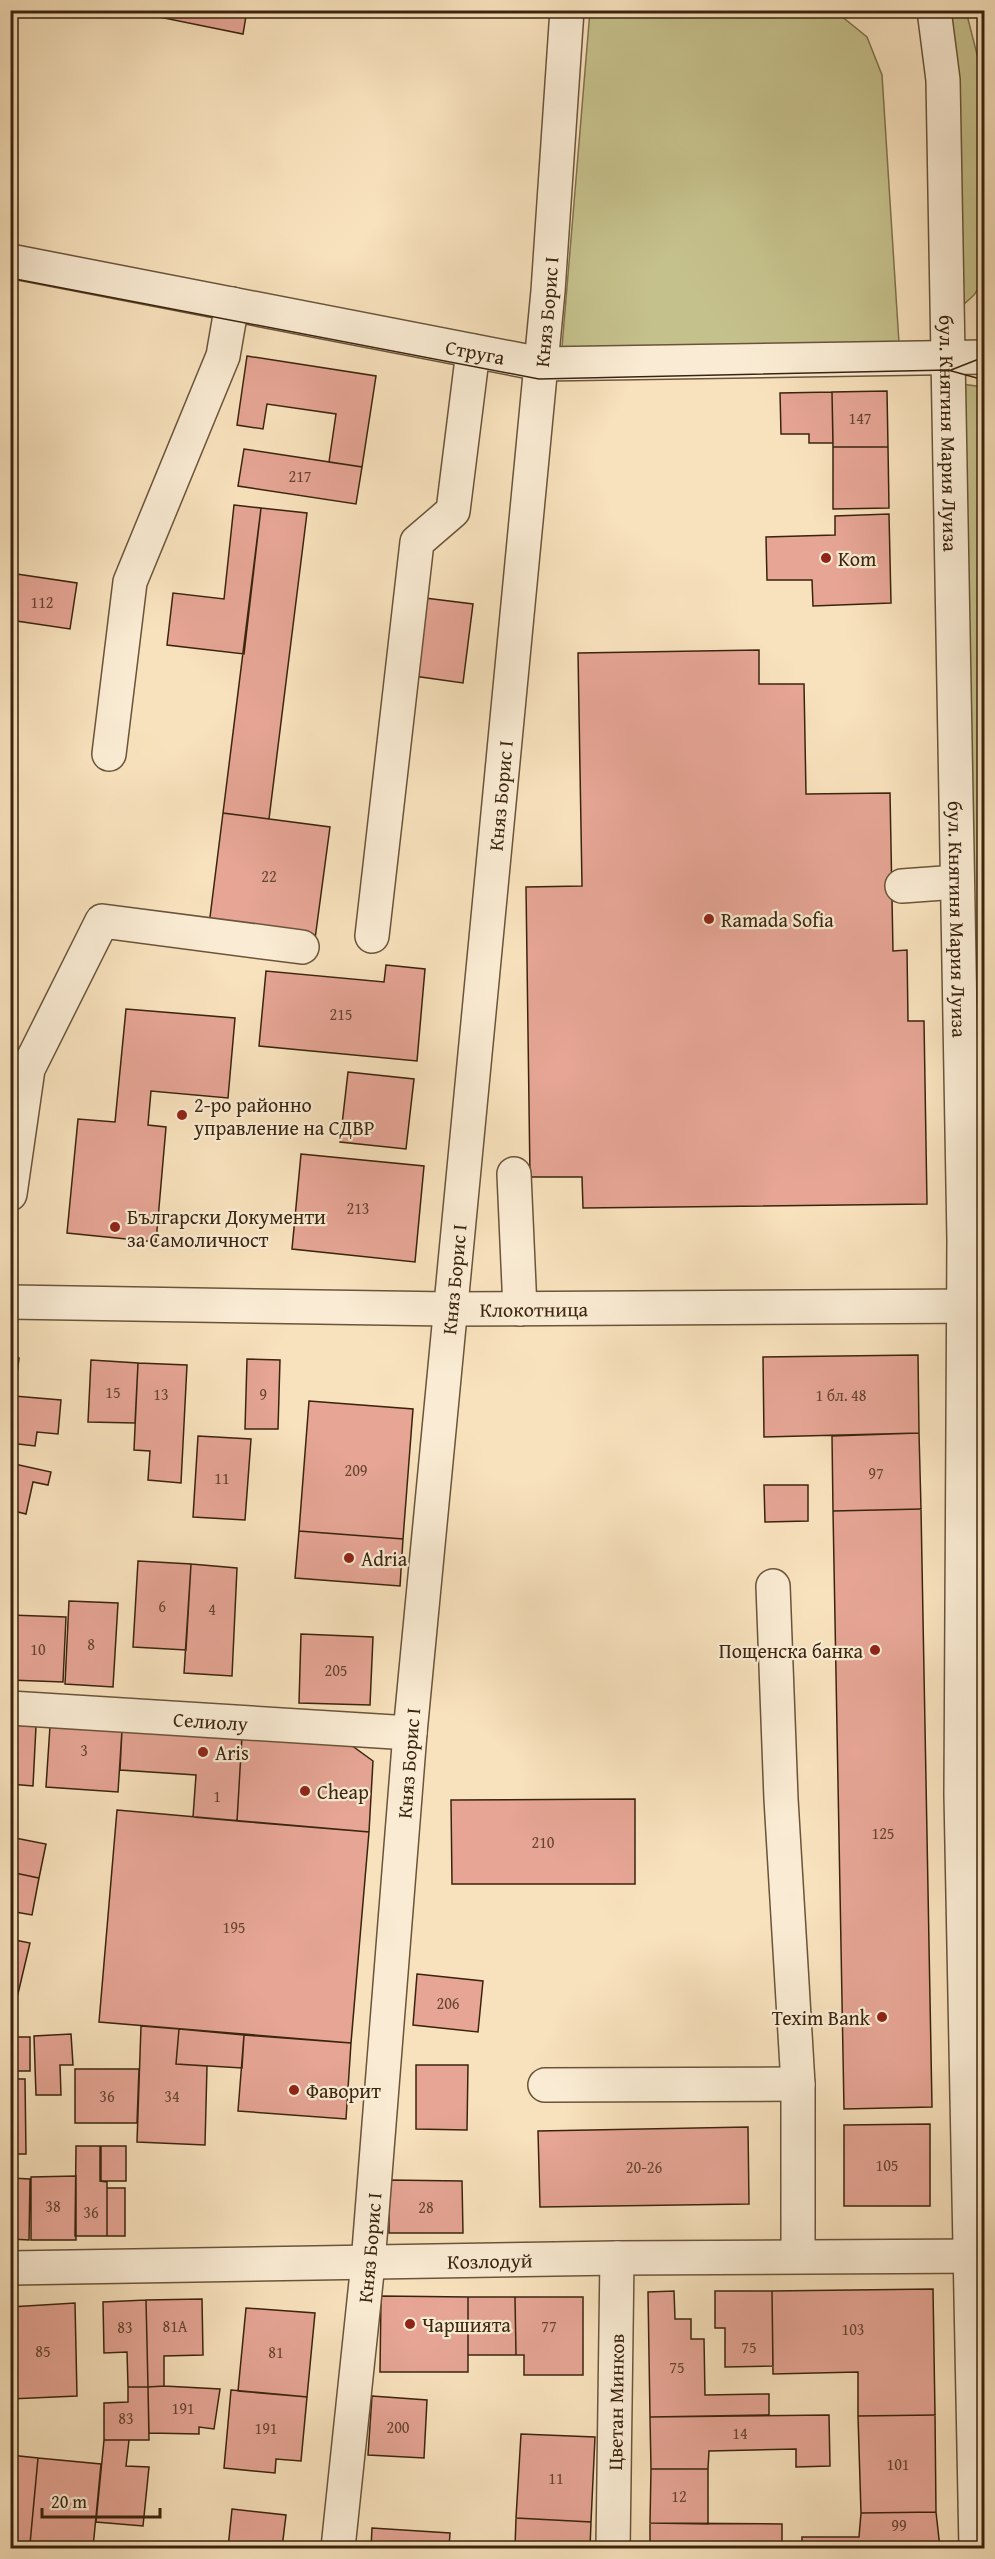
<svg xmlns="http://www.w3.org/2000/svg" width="995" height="2559" font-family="'Gentium Book Plus',serif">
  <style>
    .green { fill: #c5c18c; stroke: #80724d; stroke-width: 1.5 }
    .building { fill: #e6a595; stroke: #3a240e; stroke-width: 1.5 }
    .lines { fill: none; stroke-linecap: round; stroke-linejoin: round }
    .minor-casing { stroke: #6a543a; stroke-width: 36 }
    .minor { stroke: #faecd4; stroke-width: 33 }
    .tram { stroke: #3a240e; stroke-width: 1.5 }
    .poi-dot { fill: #8f2418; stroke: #faecd4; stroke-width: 2 }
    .labels { text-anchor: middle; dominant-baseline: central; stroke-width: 4.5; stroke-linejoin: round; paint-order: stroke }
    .number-label { font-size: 16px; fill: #654430 }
    .street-label { font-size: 20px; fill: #3a240e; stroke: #faecd4 }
    .poi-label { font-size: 20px; fill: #3a240e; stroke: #faecd4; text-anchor: start }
  </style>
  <rect width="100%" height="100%" fill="#f8e2bd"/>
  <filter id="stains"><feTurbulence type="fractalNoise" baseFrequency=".00333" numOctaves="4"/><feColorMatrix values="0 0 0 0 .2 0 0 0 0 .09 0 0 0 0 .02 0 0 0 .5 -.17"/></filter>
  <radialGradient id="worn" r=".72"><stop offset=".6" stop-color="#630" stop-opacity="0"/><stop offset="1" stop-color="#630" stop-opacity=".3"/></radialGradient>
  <path class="green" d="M590 11H835L867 37 882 75 899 343 562 347Z
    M949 11H966L982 74 984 280 974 295 963 305Z
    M961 384 984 387V1228L975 1218Z"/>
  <path class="building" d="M149 10H247L243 34 149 15Z
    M247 356 376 376 362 467 329 462 336 414 267 404 263 429 237 425Z
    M887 391 888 447H833L832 392Z
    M832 392 833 443H809V434H781L780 393Z
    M833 447H888L889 508 833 509Z
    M244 449 362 467 356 504 238 486Z
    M234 505 261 508 244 654 167 645 173 593 224 599Z
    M261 508 307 513 269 819 223 813Z
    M889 514 891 603 813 606 812 580H767L766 537 835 535V516Z
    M10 573 77 583 70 629 10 620Z
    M425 598 473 604 463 683 414 676Z
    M759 650V684H804L806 794 890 793 893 951 907 950 908 1021H924L927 1204 583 1208 582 1177H530L526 887 582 886 578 653Z
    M223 813 330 827 315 939 209 925Z
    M386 965 425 969 417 1061 259 1046 266 971 384 982Z
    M126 1009 235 1018 228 1098 151 1091 148 1125 166 1127 156 1242 67 1233 78 1119 115 1122Z
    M348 1072 414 1079 406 1149 340 1142Z
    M301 1154 424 1166 415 1262 292 1249Z
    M918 1355 919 1433 764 1437 763 1357Z
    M10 1358H19L12 1418H10Z
    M247 1359 280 1360 278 1429H245Z
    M91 1360 138 1363 135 1423 88 1422Z
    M138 1363 187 1365 181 1483 148 1480 150 1451 134 1450Z
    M14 1396 61 1400 58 1434 37 1432 35 1446 10 1443Z
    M309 1401 413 1409 403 1539 299 1531Z
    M919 1433 921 1509 833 1511 832 1436Z
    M198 1436 251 1439 245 1520 193 1517Z
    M10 1463 51 1472 48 1485 33 1482 26 1514 14 1511 10 1528Z
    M764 1485H808V1521L765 1522Z
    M921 1509 932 2107 844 2109 833 1511Z
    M299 1531 403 1539 400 1586 295 1578Z
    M138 1561 191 1564 186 1650 133 1647Z
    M191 1564 237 1568 232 1676 184 1673Z
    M69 1601 118 1603 113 1687 65 1684Z
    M10 1615 66 1617 63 1682 10 1680Z
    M301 1634 373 1637 370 1705 299 1703Z
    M10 1725 36 1726 33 1786 10 1784Z
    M50 1726 122 1730 118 1792 46 1787Z
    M122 1730 242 1736 237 1821 193 1817 196 1775 120 1770Z
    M242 1736 351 1745 373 1761 369 1832 237 1821Z
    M635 1799V1884H452L451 1800Z
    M117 1810 369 1832 351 2043 99 2022Z
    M10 1837 46 1844 39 1878 10 1872Z
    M10 1872 39 1878 32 1915 10 1911Z
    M10 1939 30 1943 12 2019H10Z
    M417 1974 483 1981 478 2032 413 2025Z
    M141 2026 179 2029 176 2064 207 2066 205 2145 137 2142Z
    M179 2029 244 2035 242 2068 176 2064Z
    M71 2034 73 2065H60L61 2095H36L34 2036Z
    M244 2035 351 2043 346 2119 238 2111Z
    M10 2037H30V2071H10Z
    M416 2065H468L467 2130 416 2129Z
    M75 2069H139L137 2123H75Z
    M10 2079H25L26 2154H10Z
    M930 2124V2206H844V2125Z
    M748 2127 749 2204 540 2207 538 2131Z
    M76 2146H100V2181L107 2182V2236H75Z
    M101 2146H126V2181H101Z
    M76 2176V2240H31V2177Z
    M10 2178 30 2179 29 2240 10 2239Z
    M389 2180 462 2181 463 2233H389Z
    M107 2188H125V2236H107Z
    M933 2289 935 2415 858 2416V2372L773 2374 772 2291Z
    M674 2291 675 2319H691V2339H704L705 2395 769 2394V2415L650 2417 648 2292Z
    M715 2291H772L773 2366 725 2367V2328H715Z
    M381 2296 468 2297V2372H380Z
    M468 2297H515L516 2355H468Z
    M515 2297H583V2375H524V2355H516Z
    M202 2299 203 2355 164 2356V2386L148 2387 146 2300Z
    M146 2300 148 2387H128L127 2352 104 2353 103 2302Z
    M75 2303 77 2396 10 2399V2307Z
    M246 2308 315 2313 307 2397 238 2391Z
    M164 2386 220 2389 214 2429 199 2427V2434L149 2433 148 2387Z
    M128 2387H148L149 2440H104V2403L128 2402Z
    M231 2390 307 2397 301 2461 276 2459 275 2473 224 2468Z
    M372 2396 427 2400 424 2458 368 2455Z
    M829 2415 830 2466 796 2467V2449L709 2451 708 2469H651L650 2417Z
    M935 2415 936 2512 861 2513 858 2416Z
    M521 2434 595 2437 591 2522 516 2518Z
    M104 2440H129L126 2466 149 2467 143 2526 96 2522Z
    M10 2455 38 2458 30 2544 10 2542Z
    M38 2458 101 2464 93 2548 30 2544Z
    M651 2469H708V2524L650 2523Z
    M232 2509 286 2515 282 2548H228Z
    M936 2512 940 2548H802V2537H859L861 2513Z
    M516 2518 591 2522 590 2548H515Z
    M650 2523 782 2524V2548H650Z
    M372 2528 450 2533 449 2548H371Z"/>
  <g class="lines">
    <g class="minor-casing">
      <g id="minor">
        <path id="s1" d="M934 10 943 80 964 1240 961 1795 976 2548"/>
        <path id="s2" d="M10 261 541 364 984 357"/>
        <path d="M109 754 130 582 223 356 232 304"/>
        <path d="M902 886 957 882"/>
        <path d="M372 936 417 542 453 511 473 351"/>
        <path d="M514 1174 520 1309"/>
        <path d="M10 1194 28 1069 102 921 302 947"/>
        <path id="s3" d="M10 1302 449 1309 983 1306"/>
        <path d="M773 1586 781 1799 798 2084V2256"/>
        <path id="s4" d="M10 1708 410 1733"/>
        <path d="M545 2085 798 2084"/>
        <path id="s5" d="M10 2268 617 2258 984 2256"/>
        <path id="s6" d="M338 2548 368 2263 410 1733 548 291 567 10"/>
        <path id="s7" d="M613 2548 617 2258"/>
      </g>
    </g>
    <use href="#minor" class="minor"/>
    <path class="tram" d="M10 278 539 379 948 370 984 380
      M951 370 984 357"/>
  </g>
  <g class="poi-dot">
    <circle cx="826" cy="558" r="6"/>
    <circle cx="709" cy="919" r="6"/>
    <circle cx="182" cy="1115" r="6"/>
    <circle cx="115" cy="1227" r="6"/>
    <circle cx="349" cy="1558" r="6"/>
    <circle cx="875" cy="1650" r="6"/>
    <circle cx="203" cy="1752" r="6"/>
    <circle cx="305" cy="1791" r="6"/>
    <circle cx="882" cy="2017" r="6"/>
    <circle cx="294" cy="2090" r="6"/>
    <circle cx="410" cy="2324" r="6"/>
  </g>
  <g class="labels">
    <g class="number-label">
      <text x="860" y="418">147</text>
      <text x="300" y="476">217</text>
      <text x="42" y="602">112</text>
      <text x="269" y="876">22</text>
      <text x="341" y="1014">215</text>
      <text x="358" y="1208">213</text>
      <text x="113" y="1392">15</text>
      <text x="161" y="1394">13</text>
      <text x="263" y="1394">9</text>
      <text x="841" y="1395">1 бл. 48</text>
      <text x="356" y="1470">209</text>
      <text x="876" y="1473">97</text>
      <text x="222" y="1478">11</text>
      <text x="162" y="1606">6</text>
      <text x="212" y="1609">4</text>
      <text x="91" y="1644">8</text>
      <text x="38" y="1649">10</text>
      <text x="336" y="1670">205</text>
      <text x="84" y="1750">3</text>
      <text x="217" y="1796">1</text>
      <text x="883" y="1833">125</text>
      <text x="543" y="1842">210</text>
      <text x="234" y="1927">195</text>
      <text x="448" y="2003">206</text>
      <text x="107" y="2096">36</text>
      <text x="172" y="2096">34</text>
      <text x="887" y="2165">105</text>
      <text x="644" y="2167">20-26</text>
      <text x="53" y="2206">38</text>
      <text x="426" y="2207">28</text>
      <text x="91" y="2212">36</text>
      <text x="175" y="2326">81А</text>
      <text x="549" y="2326">77</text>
      <text x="125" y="2327">83</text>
      <text x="853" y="2329">103</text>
      <text x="749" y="2347">75</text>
      <text x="43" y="2351">85</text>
      <text x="276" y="2352">81</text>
      <text x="677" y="2367">75</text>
      <text x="183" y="2408">191</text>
      <text x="126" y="2418">83</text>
      <text x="398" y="2427">200</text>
      <text x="266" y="2428">191</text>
      <text x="740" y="2433">14</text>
      <text x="898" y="2464">101</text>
      <text x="556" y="2478">11</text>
      <text x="679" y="2496">12</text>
      <text x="899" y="2525">99</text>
    </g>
    <g class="street-label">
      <text stroke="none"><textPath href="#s6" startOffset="2246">Княз Борис I</textPath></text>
      <text stroke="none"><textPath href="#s2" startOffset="474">Струга</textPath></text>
      <text stroke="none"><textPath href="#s1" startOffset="424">бул. Княгиня Мария Луиза</textPath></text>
      <text stroke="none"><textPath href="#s6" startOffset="1760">Княз Борис I</textPath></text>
      <text stroke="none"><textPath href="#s1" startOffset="910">бул. Княгиня Мария Луиза</textPath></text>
      <text stroke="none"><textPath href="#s6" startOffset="1274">Княз Борис I</textPath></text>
      <text stroke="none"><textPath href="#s3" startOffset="524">Клокотница</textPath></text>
      <text stroke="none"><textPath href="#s4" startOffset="201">Селиолу</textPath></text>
      <text stroke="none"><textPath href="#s6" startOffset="788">Княз Борис I</textPath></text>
      <text stroke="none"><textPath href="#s6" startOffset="302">Княз Борис I</textPath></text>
      <text stroke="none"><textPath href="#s5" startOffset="480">Козлодуй</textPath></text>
      <text stroke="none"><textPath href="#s7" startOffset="146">Цветан Минков</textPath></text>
    </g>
    <g class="poi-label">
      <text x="838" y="558">Kom</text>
      <text x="721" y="919">Ramada Sofia</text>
      <text x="194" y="1104">2-ро районно<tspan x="194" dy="23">управление на СДВР</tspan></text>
      <text x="127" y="1216">Български Документи<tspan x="127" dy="23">за Самоличност</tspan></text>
      <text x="361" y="1558">Adria</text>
      <text x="863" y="1650" text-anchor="end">Пощенска банка</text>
      <text x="215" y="1752">Aris</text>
      <text x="317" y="1791">Cheap</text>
      <text x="870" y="2017" text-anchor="end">Texim Bank</text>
      <text x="306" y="2090">Фаворит</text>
      <text x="422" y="2324">Чаршията</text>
    </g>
  </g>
  <rect width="995" height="2559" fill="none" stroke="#f8e2bd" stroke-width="36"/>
  <rect x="12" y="12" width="971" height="2535" fill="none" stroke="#3a240e" stroke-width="3"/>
  <rect x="18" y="18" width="959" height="2523" fill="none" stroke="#3a240e" stroke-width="1.5"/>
  <path d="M42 2508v9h118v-9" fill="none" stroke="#3a240e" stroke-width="3"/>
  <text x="51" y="2508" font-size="18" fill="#3a240e" stroke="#faecd4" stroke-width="4.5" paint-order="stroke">20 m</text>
  <rect width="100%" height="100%" filter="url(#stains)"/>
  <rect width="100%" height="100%" fill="url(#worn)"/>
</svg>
